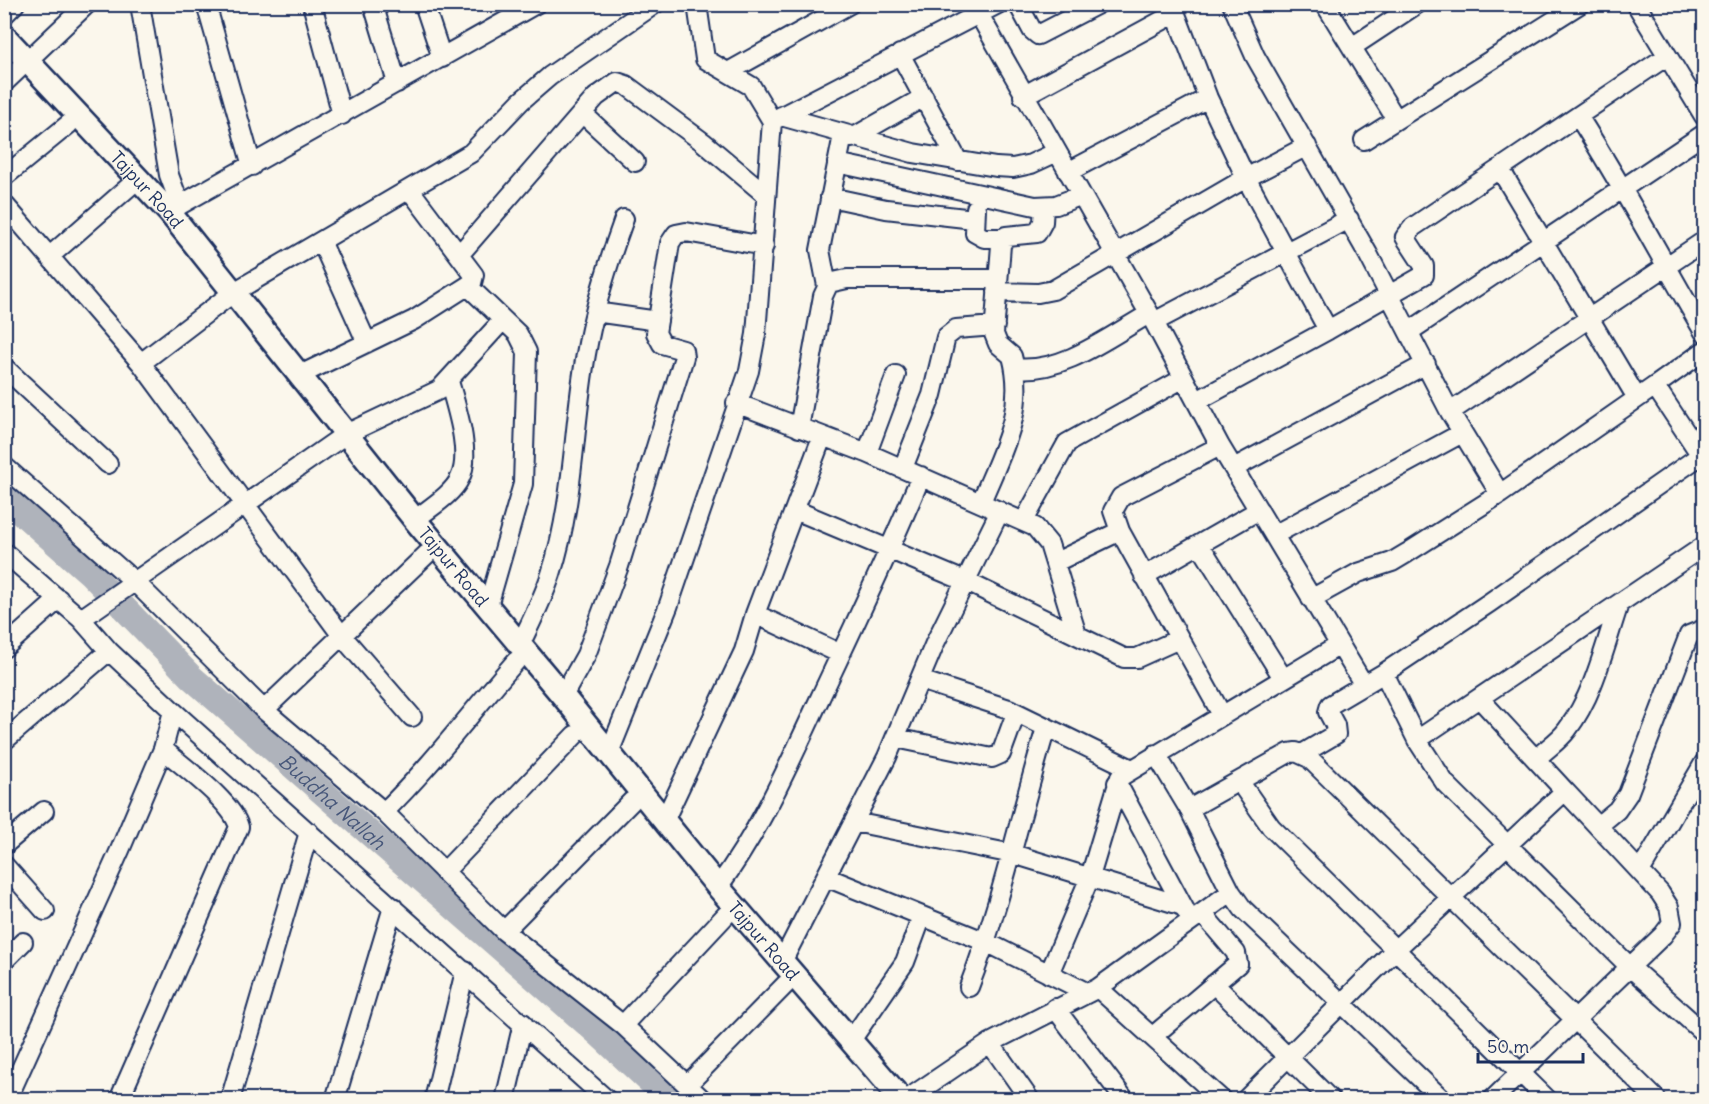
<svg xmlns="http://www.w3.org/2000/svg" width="1709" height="1104" font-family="Delius,sans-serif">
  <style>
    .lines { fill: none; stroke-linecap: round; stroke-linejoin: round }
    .river { stroke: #afb3bb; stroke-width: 26 }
    .minor-casing { stroke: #1b2f5e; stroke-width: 22 }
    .major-casing { stroke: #1b2f5e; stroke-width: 27 }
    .minor { stroke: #fbf7ec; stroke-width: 18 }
    .major { stroke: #fbf7ec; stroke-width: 22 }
    .labels { text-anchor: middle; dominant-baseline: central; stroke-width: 6; stroke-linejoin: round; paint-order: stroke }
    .street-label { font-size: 18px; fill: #1b2f5e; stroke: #fbf7ec }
    .water-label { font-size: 20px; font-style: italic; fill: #47577a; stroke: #fbf7ec }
  </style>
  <rect width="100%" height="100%" fill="#fbf7ec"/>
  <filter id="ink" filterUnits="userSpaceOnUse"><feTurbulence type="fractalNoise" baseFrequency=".0167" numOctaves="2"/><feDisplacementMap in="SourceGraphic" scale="12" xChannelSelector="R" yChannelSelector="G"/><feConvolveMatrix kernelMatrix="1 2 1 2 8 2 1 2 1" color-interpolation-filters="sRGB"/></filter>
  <g filter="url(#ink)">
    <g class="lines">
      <path class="river" id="s1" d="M4 497 90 573 191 677 599 1034 670 1100"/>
      <g class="minor-casing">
        <path id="minor" d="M140 4 169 175 180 205
          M206 4 252 166
          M312 4 342 115
          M373 4 397 83
          M424 4 442 58
          M973 4 1154 322 1220 446 1364 685
          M1018 4 1032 30 1038 35 1098 4
          M1172 4 1208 98 1246 178 1328 330 1197 401
          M1232 4 1255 56 1368 254 1450 412 1500 494
          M1325 4 1396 119
          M1636 4 1704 116
          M4 15 15 4
          M1352 47 1417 4
          M900 54 958 161
          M728 72 850 4
          M4 83 87 4
          M1023 96 1176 13
          M582 113 635 162
          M781 116 913 153 996 167 1013 168 1031 164 1057 152
          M1578 116C1623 186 1662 260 1704 332
          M776 119 998 4
          M852 138 924 97
          M1364 140 1580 4
          M837 163 1035 206 1056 205 1082 195
          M1500 169 1637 398
          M1068 172 1208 98
          M4 177 69 124
          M830 197 886 209 974 219
          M4 204 141 363 342 636 412 717
          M976 208 975 233 984 238H1002
          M170 213 180 205 536 4
          M321 241 367 343
          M459 255 596 97 617 82 626 85 703 142 765 194
          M50 256 138 179
          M827 286 820 250 843 135
          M469 287 518 334 527 352 523 484 488 606
          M997 292 1038 293 1053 290 1246 178 1307 146
          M595 312 658 321
          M1154 322 1349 219
          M1328 330 1424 275V266L1405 237 1413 227 1667 56
          M1410 331 1704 134
          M141 363 234 292 471 153 521 101 550 76 655 4
          M4 367 108 464
          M1015 368C1062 374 1110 336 1149 314
          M300 375 414 320 472 283 474 275 410 190
          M1655 386 1704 351
          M736 403 867 453 1035 527 1049 544 1077 635
          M1450 412 1704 241
          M799 428 823 296 829 283 847 279H998
          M822 437 755 614 841 654
          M1220 446 1121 497 1113 511 1120 531 1222 715
          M867 453 896 375
          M4 466 135 582 264 710 384 812 504 931 623 1025 703 1100
          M903 468 932 395 946 337 956 329 995 326
          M1234 468 1426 364
          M981 502C1001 453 1027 411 1012 356L998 344 994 334 1001 245 1006 236 1037 233 1043 222 1044 206
          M795 510 967 582 1124 658H1137L1179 639
          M415 520C429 508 452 495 460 478 472 453 456 407 449 381
          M1024 521 1067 443 1184 378
          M1274 535 1462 433
          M1200 545 1283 678
          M4 552 81 619 109 651 173 711 607 1100
          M1056 562 1120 531
          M1144 576 1259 510
          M1311 599 1358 573 1392 562 1407 553 1500 494 1655 386 1704 460
          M81 619 346 434 439 390 503 320
          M520 645C531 622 543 599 551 574 574 503 573 427 586 354 594 308 608 263 624 219
          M4 648 59 599
          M1384 673 1417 740 1445 783 1630 967 1704 1033
          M920 680 1009 709 1132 769
          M563 696 586 655 619 566 684 357 683 350 662 344 656 333 670 243 676 234 686 232 764 246
          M1480 699 1565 791
          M264 710 427 554
          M896 738 992 758 1001 754 1016 713
          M1417 740 1704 546
          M4 741 109 651
          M609 753 668 607 749 371 756 334 772 121 751 86 705 59 697 4
          M1156 754 1189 809 1231 892 1243 909 1443 1100
          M1302 754 1336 734 1335 725 1328 712 1330 705 1384 673 1489 603 1704 453
          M1536 759C1546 749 1559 741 1567 730 1594 695 1605 645 1619 604
          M1239 781 1289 753 1296 752 1309 758 1657 1100
          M1117 783 1185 910
          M1189 809 1239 781 1271 827 1548 1100
          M384 812C432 765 472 711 516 661
          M664 821 744 651 755 614
          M854 822 1013 854 1183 906
          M1599 825 1617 810 1628 794 1689 635 1704 629
          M4 845 44 811
          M4 865 45 911
          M1641 870 1704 763
          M444 872 575 735
          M826 877 986 942 1088 993
          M718 887C761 829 790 762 820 698 855 624 890 551 921 476
          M504 931 632 801
          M783 960 887 757 935 643 1000 511
          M4 961 23 942
          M1049 974 1090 877 1120 777 1338 646
          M1214 984 1331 1100
          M969 987C1002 902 1020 814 1046 728
          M1098 988 1231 892
          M1055 1008 1125 1100
          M623 1025 726 915
          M1153 1036 1238 964 1236 953 1203 914
          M852 1039 905 962 922 916
          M990 1043 1030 1100
          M687 1085 786 984
          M7 1100 120 850 163 749 173 711
          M119 1100 239 827C232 801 183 767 163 749
          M230 1100 309 832
          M335 1100 393 907
          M434 1100 465 971
          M505 1100 523 1023
          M906 1100 990 1043 1098 988 1222 1100
          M1245 1100 1396 949 1565 791 1660 893 1669 907 1672 923 1663 935 1492 1100"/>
      </g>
      <g class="major-casing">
        <g id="major">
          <path id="s2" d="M4 36 170 213 415 520 563 696 718 887 902 1100"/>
        </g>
      </g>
      <use href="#minor" class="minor"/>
      <use href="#major" class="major"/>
    </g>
  </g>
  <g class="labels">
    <g class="street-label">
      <text stroke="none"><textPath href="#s2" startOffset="210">Tajpur Road</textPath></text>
      <text stroke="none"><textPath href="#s2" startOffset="696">Tajpur Road</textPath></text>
      <text stroke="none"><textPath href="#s2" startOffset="1182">Tajpur Road</textPath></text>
    </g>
    <g class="water-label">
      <text stroke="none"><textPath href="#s1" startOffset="448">Buddha Nallah</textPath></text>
    </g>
  </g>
  <rect width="1709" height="1104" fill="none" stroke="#fbf7ec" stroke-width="24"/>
  <rect x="12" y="12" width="1685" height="1080" fill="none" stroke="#1b2f5e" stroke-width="2" filter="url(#ink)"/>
  <path d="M1478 1053v9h105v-9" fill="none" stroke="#1b2f5e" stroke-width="3"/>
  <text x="1487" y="1053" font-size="18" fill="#1b2f5e" stroke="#fbf7ec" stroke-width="4.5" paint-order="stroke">50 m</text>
</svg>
